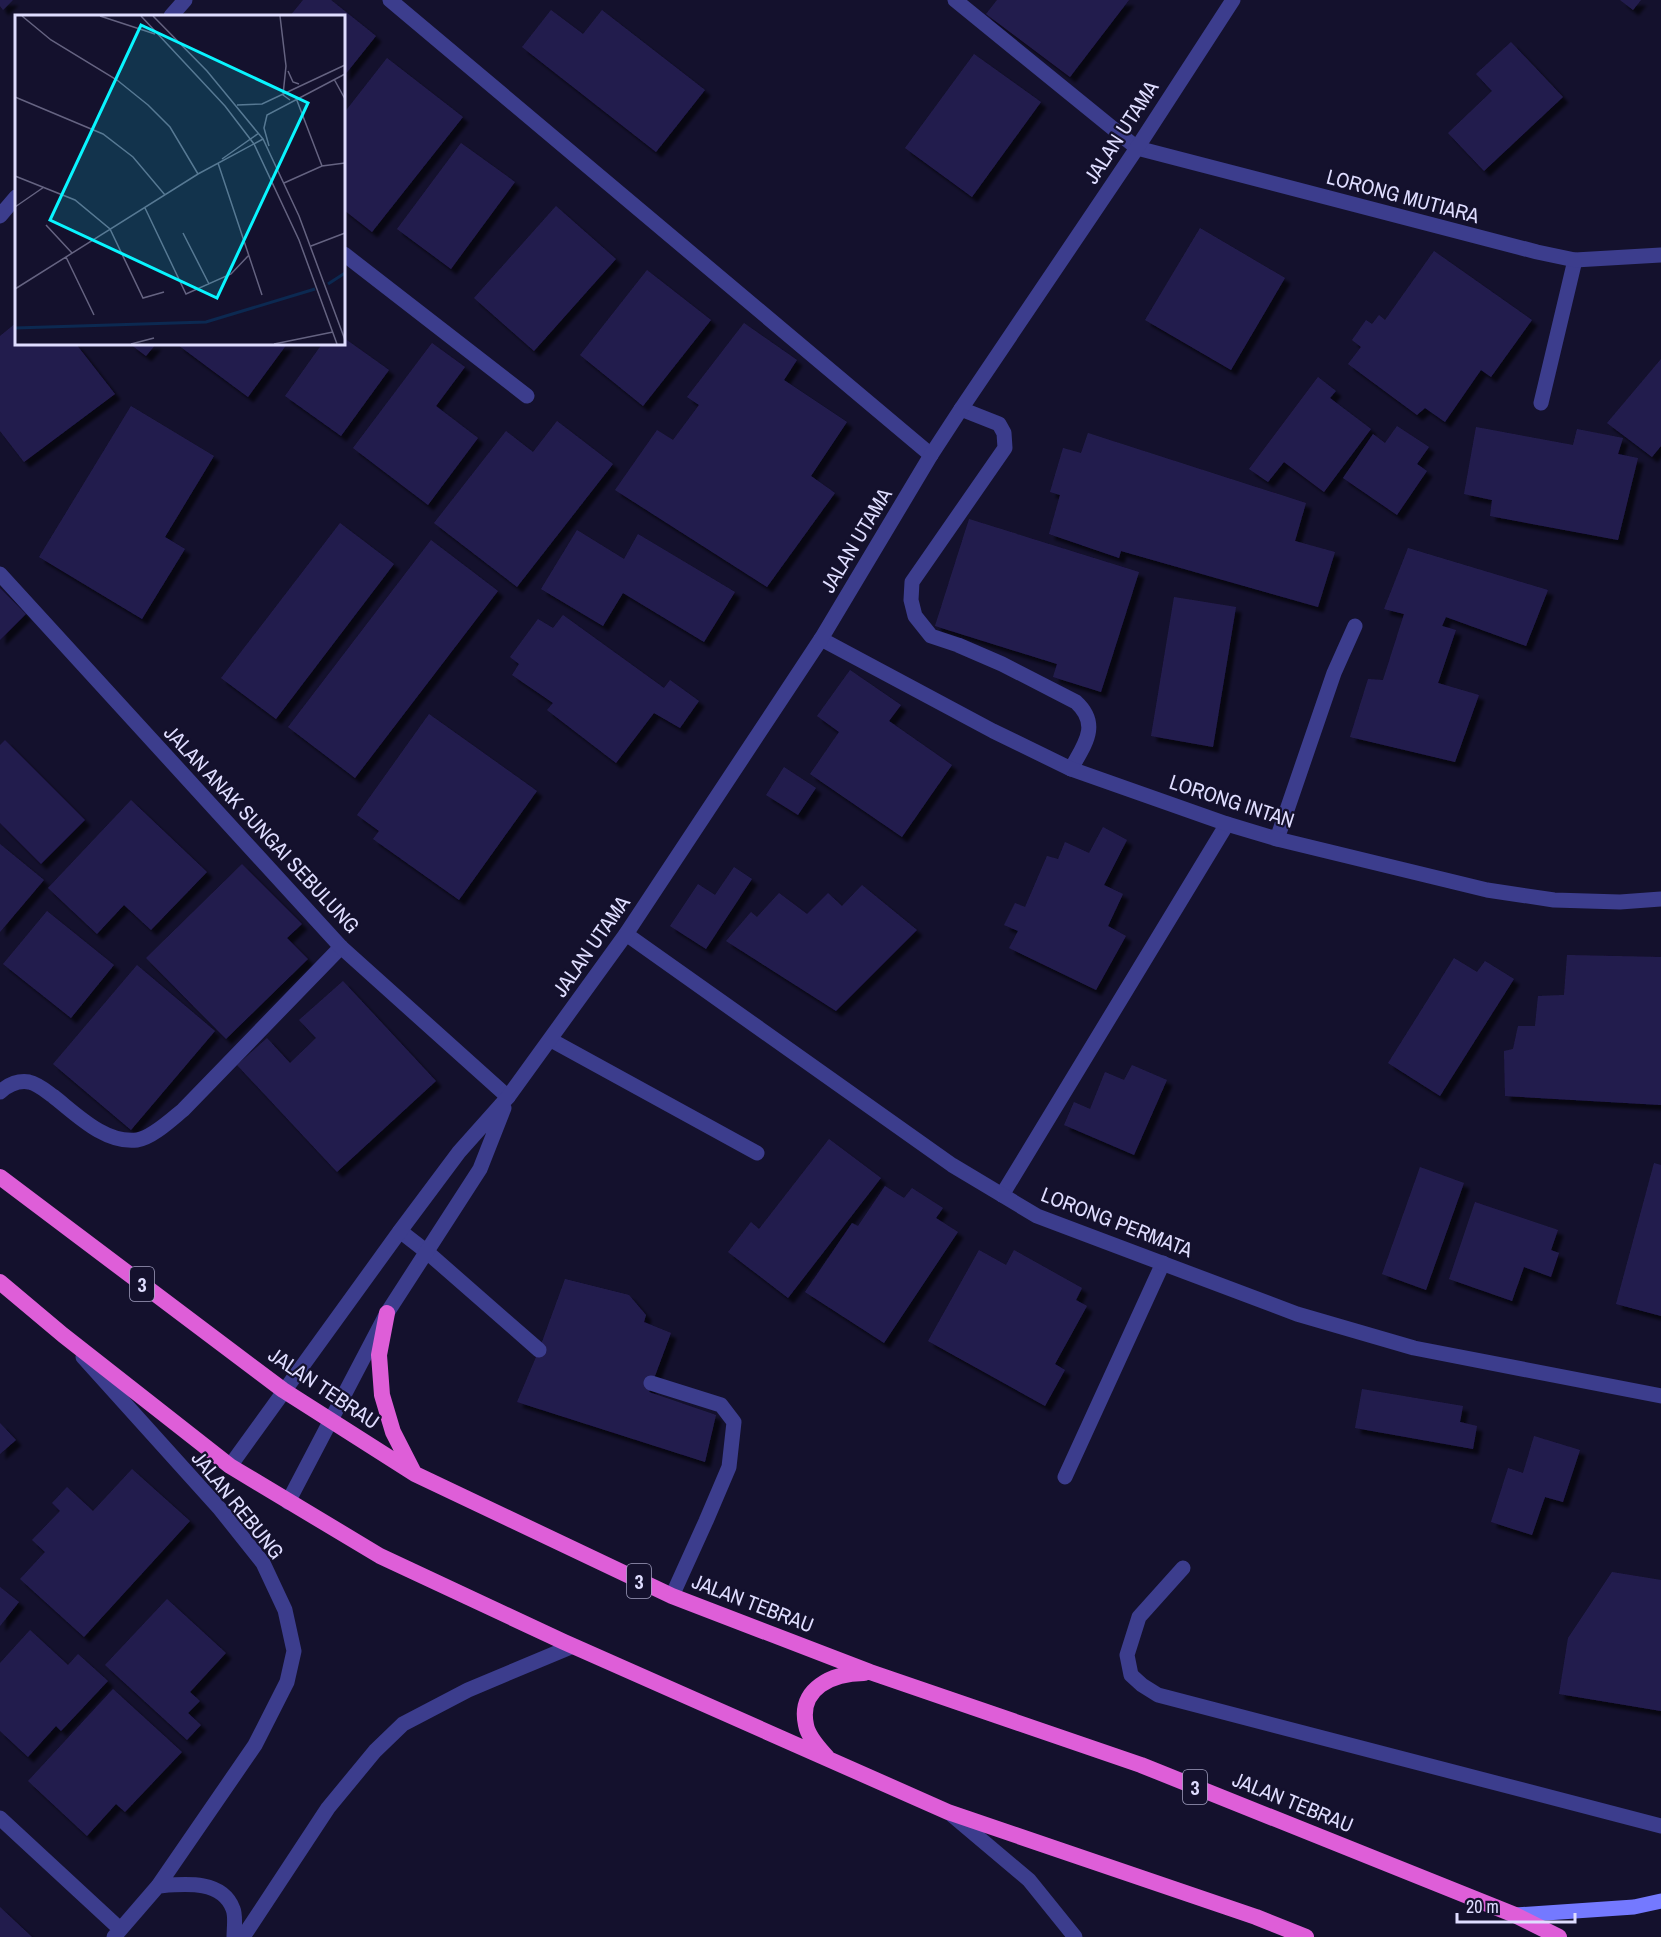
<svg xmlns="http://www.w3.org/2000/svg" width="1661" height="1937" font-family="'Archivo Narrow',sans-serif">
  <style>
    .building { fill: #241d4e; filter: url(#shadow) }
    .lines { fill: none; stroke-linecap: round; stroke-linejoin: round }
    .service { stroke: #3c3d8d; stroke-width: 15 }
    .minor { stroke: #3c3d8d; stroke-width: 15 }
    .tertiary { stroke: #3c3d8d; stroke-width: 15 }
    .secondary { stroke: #7479ff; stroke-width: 15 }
    .trunk { stroke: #de5ed8; stroke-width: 16 }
    .labels { text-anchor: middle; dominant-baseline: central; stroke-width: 4.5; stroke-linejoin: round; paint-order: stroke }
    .shield { fill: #14112d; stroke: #a2a0c0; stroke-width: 1.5 }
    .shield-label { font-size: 20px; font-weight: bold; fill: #dfddff }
    .street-label { font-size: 21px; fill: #dfddff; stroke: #14112d }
    .inset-river { fill: none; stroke: #0c2951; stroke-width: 3 }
    .inset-road { fill: none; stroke: #656381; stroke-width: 1.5 }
    .view { fill: #09f5ff; fill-opacity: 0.15; stroke: #09f5ff; stroke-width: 3 }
    .inset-edge { fill: none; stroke: #dfddff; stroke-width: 3 }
  </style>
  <defs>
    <filter id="shadow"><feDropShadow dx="5.5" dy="5.5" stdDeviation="1.5" flood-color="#0009"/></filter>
  </defs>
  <rect width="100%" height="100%" fill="#14112d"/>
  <path class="building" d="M0 0H13L3 10 0 6Z
    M303 0H331L376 36 344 76V16H290Z
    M997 0H1129L1070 77 986 14Z
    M1620 0H1641L1633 10Z
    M551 10 583 34 602 10 705 90 656 152 522 47Z
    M1511 42 1563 97 1484 171 1448 133 1492 91 1476 74Z
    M974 54 1041 102 972 197 905 148Z
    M387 58 463 117 372 232 344 210V113Z
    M461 143 515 182 451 269 397 229Z
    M556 206 616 259 534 351 474 298Z
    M1200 228 1285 278 1231 370 1145 320Z
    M1434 251 1532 320 1491 377 1481 370 1445 422 1425 408 1417 415 1348 364 1361 347 1352 340 1366 320 1372 324 1379 315 1385 320Z
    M647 270 711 320 643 406 580 355Z
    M16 323V344H76L115 394 24 462 0 431V336Z
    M744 323 797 360 784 380 847 422 811 476 835 493 767 587 615 490 657 430 673 440 699 405 687 397Z
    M344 338 389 370 341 436 285 396 322 344H344Z
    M432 343 465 367 436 406 478 438 428 505 353 448Z
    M130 344H156L146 356Z
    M179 344H287L248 397 178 345Z
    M1661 359V446L1652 457 1607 423Z
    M1318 377 1336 391 1330 398 1371 429 1324 492 1284 462 1268 482 1249 469Z
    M131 406 214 456 165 537 185 549 142 619 39 557Z
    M557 421 613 464 517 587 434 523 506 431 533 452Z
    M1397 426 1429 447 1417 464 1427 471 1397 515 1343 478 1373 434 1385 443Z
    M1476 427 1573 445 1577 429 1623 438 1618 454 1638 458 1618 540 1490 516 1492 500 1464 494Z
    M1088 433 1306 503 1295 541 1335 552 1318 607 1121 551 1119 558 1049 534 1060 495 1050 492 1063 448 1081 453Z
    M969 519 1139 572 1101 692 1053 677 1057 664 935 626Z
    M340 523 394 564 276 719 221 678Z
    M577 530 624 559 638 534 735 592 704 642 623 593 603 626 541 589Z
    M431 540 498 591 355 778 288 727Z
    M1408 548 1548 590 1526 646 1446 617 1442 626 1456 630 1438 683 1479 695 1455 762 1350 737 1368 679 1383 680 1404 614 1384 609Z
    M0 588 26 614 0 640Z
    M1174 597 1236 607 1213 747 1151 736Z
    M563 615 664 688 670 680 699 701 680 728 654 713 616 763 547 710 553 703 512 675 519 664 510 657 538 619 553 628Z
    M850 670 901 705 889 721 952 765 902 837 810 774 839 732 817 716Z
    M429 714 537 791 459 900 373 839 379 831 357 815Z
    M5 740 85 820 41 864 0 823V745Z
    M784 767 816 788 798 815 766 795Z
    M131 800 207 872 151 930 124 905 97 934 48 888Z
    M1103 827 1127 840 1104 885 1123 894 1108 926 1126 936 1096 990 1009 948 1018 931 1004 925 1015 903 1025 907 1047 856 1058 859 1065 842 1089 853Z
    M0 844 44 880 0 932Z
    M242 864 302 924 287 938 308 959 226 1039 146 958Z
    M734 867 752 879 706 949 670 926 698 884 715 895Z
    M862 885 917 930 836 1011 726 941 751 912 757 917 779 893 807 914 828 893 842 906Z
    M47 911 114 965 71 1018 3 964Z
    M1567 955 1661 957V1105L1505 1096 1504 1051 1513 1049 1518 1026H1535L1538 996 1564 995Z
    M1454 958 1477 972 1485 961 1514 979 1440 1096 1388 1063Z
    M137 965 215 1031 131 1130 53 1064Z
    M343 981 436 1081 337 1172 237 1065 267 1038 290 1063 316 1038 299 1020Z
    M1132 1065 1167 1080 1134 1155 1064 1125 1074 1102 1090 1109 1105 1072 1124 1080Z
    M829 1139 881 1178 788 1298 728 1252 751 1222 759 1229Z
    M1654 1163 1661 1165V1316L1616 1304Z
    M1420 1167 1464 1183 1426 1290 1382 1274Z
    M885 1186 904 1198 912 1188 943 1208 936 1218 958 1232 884 1343 805 1292 852 1223 858 1226Z
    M1475 1202 1558 1230 1551 1250 1559 1253 1551 1277 1524 1267 1512 1301 1449 1279Z
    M979 1250 1006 1265 1014 1250 1082 1288 1076 1300 1087 1306 1055 1364 1065 1370 1045 1406 928 1341Z
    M565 1279 629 1295 646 1315 644 1322 671 1333 649 1392 716 1415 705 1462 517 1402 539 1350Z
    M1362 1389 1463 1406 1460 1422 1477 1426 1473 1449 1355 1428Z
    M0 1423 16 1440 0 1454Z
    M1534 1436 1580 1450 1563 1502 1545 1497 1532 1535 1491 1522 1508 1468 1523 1473Z
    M132 1469 190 1521 84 1637 20 1579 45 1552 32 1540 60 1511 52 1503 67 1487 93 1511Z
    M1612 1572 1661 1580V1711L1559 1694 1568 1638Z
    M0 1587 19 1602 0 1626Z
    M167 1599 226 1653 190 1692 200 1701 188 1713 201 1725 187 1740 105 1665Z
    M30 1630 68 1665 78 1654 108 1681 61 1731 56 1726 28 1757 0 1731V1663Z
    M113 1689 182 1752 125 1812 116 1804 87 1836 28 1781Z
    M0 1907 32 1937H0Z"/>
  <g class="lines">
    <path class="service" d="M1541 403 1575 260
      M961 409 999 424 1004 433 1005 448 912 582 911 600 915 616 931 636 958 645 1002 664 1076 702C1101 725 1084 745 1071 769
      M1277 839 1334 673 1355 626
      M551 1040 757 1153
      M0 1092C8 1085 17 1080 29 1082 38 1084 46 1091 53 1096 76 1114 105 1144 137 1140 152 1138 172 1119 183 1110L341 947
      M1002 1195 1227 824
      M400 1231 427 1252 539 1350
      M651 1383 721 1405 734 1422 729 1467 706 1521 672 1596
      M1065 1477 1163 1263
      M1183 1568 1139 1617 1127 1655 1131 1675 1142 1685 1158 1695 1661 1826
      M952 1815 1029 1880 1075 1937"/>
    <path class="minor" d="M390 0 931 455
      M955 0 1137 148 1537 252 1575 260 1661 255
      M171 16 185 0
      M0 216 16 197
      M344 254 527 396
      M0 574 341 947 508 1097
      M821 639 993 731 1071 769 1227 824 1277 839 1487 890 1554 900 1620 902 1661 899
      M626 934 952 1165 1037 1216 1297 1314 1414 1348 1661 1396
      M83 1357 220 1509 263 1563 285 1610 294 1651 287 1682 255 1745 158 1886 114 1937
      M0 1818 120 1929
      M158 1886C183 1884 222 1879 233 1909 236 1916 234 1929 234 1937
      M243 1937 328 1808 375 1751 403 1724 468 1690 573 1646"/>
    <path class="tertiary" d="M230 1466 400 1231 459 1152 508 1097 626 934 821 639 931 455 961 409 1137 148 1233 0
      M288 1502 387 1313 480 1169 504 1108"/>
    <path class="secondary" d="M1515 1915 1634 1907 1661 1901"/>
    <path class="trunk" d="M0 1177 283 1390 415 1474 672 1596 870 1672 1141 1765 1515 1915 1559 1937
      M0 1282 63 1335 230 1466 380 1556 564 1642 948 1812 1256 1917 1306 1937
      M387 1313 379 1355 382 1395 393 1432 414 1473
      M827 1757C819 1748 808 1737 806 1725 798 1688 833 1673 864 1673"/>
  </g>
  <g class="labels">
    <g class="shield">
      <rect x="130" y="1267" width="24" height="34" rx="4.5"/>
      <rect x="627" y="1564" width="24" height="34" rx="4.5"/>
      <rect x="1183" y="1770" width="24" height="34" rx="4.5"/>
    </g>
    <g class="shield-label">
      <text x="142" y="1284">3</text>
      <text x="639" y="1581">3</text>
      <text x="1195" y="1787">3</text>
    </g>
    <g class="street-label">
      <text transform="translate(1121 132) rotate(-57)">JALAN UTAMA</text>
      <text transform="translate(1403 196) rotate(15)">LORONG MUTIARA</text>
      <text transform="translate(856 540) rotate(-59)">JALAN UTAMA</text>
      <text transform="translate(1232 801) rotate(18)">LORONG INTAN</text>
      <text transform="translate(262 829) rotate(47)">JALAN ANAK SUNGAI SEBULUNG</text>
      <text transform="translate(591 946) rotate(-55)">JALAN UTAMA</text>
      <text transform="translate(1117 1222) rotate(21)">LORONG PERMATA</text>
      <text transform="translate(324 1388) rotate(34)">JALAN TEBRAU</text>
      <text transform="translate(238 1505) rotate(51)">JALAN REBUNG</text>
      <text transform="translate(753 1603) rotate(21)">JALAN TEBRAU</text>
      <text transform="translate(1293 1802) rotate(22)">JALAN TEBRAU</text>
    </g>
  </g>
  <g transform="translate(15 15)">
    <rect width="330" height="330" fill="#14112d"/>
    <path class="inset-river" d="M313 269 330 258M0 313 191 307 300 274"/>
    <path class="inset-road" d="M7 1 36 25 102 65 133 90 155 112 183 159M85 1 140 19M126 1 210 91 239 129 284 225 322 329M138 1 192 56 248 124 284 201 330 325M265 1 271 51 268 80 275 85M273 56 278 67 284 69M319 64 330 84M0 82 88 119 118 142 150 180M281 83 307 151M222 90 247 89 330 50M254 131 249 113 252 100 330 59M207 144 244 118M203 148 247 280M0 161 60 185 95 214 128 283 149 277M269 168 307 151 330 148M0 192 29 172M130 193 171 279 216 259 234 240M31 210 57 238M168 218 194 269M296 231 330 218M51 242 79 300M0 274 183 159 248 124M116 329 139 323M259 329 318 317"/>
    <path class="view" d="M126 10 293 88 202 283 35 205Z"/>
    <rect width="330" height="330" class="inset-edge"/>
  </g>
  <path d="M1457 1913v9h118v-9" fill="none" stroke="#dfddff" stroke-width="3"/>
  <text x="1466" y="1913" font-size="18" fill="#dfddff" stroke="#14112d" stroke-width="4.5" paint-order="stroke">20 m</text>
</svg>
